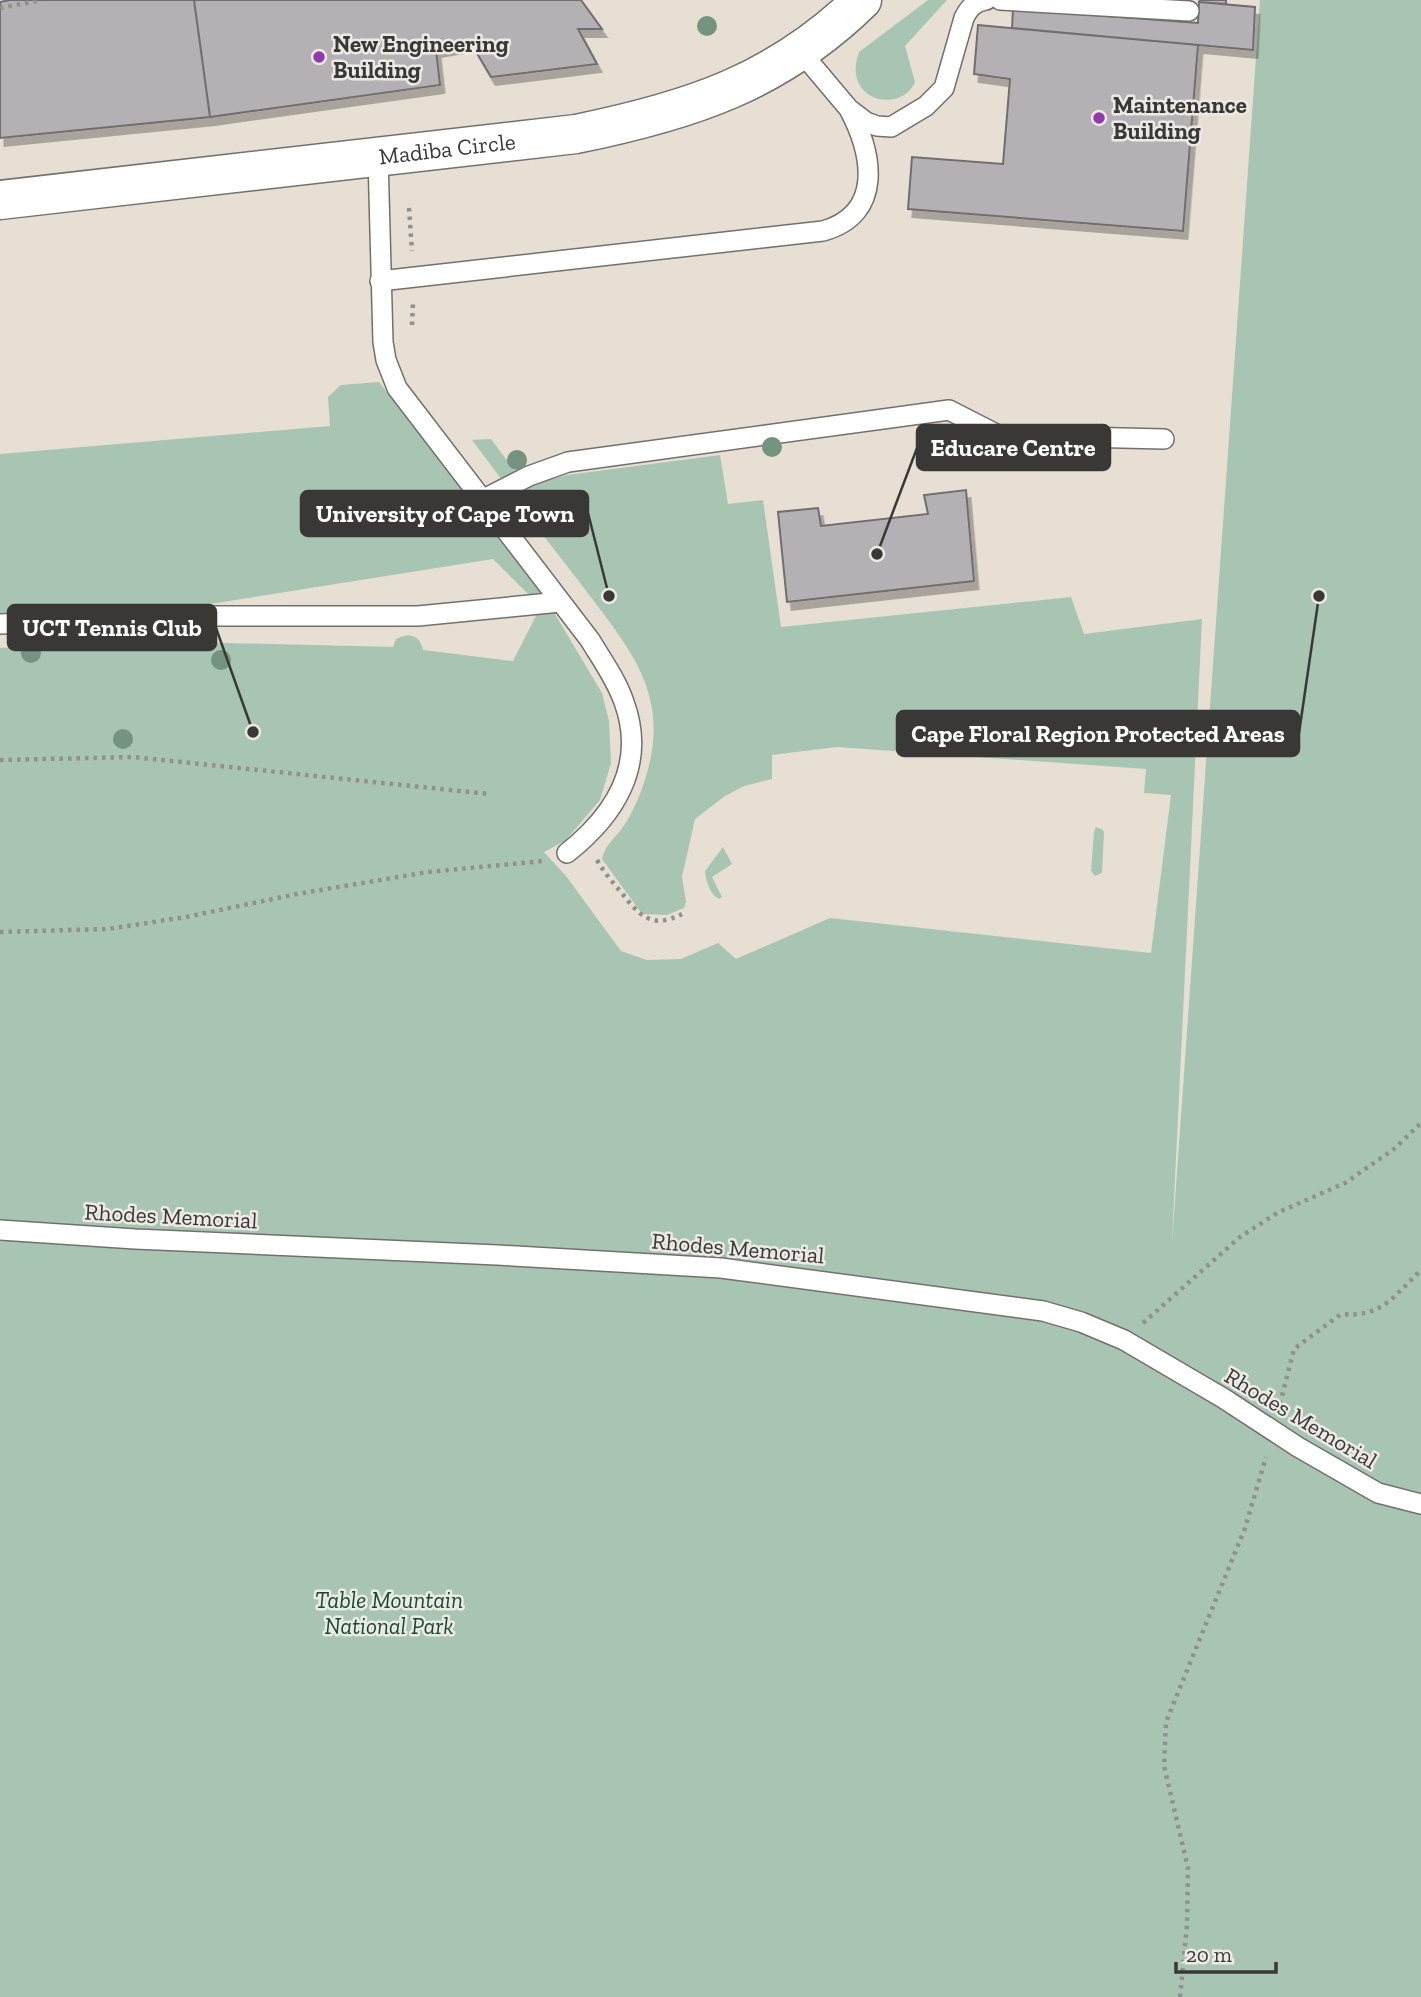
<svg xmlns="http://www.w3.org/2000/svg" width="1421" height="1997" font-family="'Zilla Slab',serif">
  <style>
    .built { fill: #e7dfd4 }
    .green { fill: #a8c5b3 }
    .building { fill: #b5b0b3; stroke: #716d6f; stroke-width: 2; filter: url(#shadow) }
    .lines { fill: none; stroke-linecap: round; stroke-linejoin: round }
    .service-casing { stroke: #73706c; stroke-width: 22 }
    .minor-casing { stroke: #73706c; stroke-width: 41 }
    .path { stroke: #92908c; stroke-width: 4.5; stroke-dasharray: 3.5 5; stroke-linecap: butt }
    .service { stroke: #fff; stroke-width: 19 }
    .minor { stroke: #fff; stroke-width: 38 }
    .tree { fill: #759381 }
    .poi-dot { fill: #923ba8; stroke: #edeae5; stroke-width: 2.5 }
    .labels { text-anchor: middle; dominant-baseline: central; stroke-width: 5; stroke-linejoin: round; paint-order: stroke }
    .poi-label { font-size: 23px; font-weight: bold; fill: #393836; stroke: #edeae5; text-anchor: start }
    .street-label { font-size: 23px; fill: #393836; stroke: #edeae5 }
    .park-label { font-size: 23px; font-style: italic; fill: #134c30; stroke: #edeae5 }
    .leader { fill: none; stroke: #393836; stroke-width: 2.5 }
    .callout-dot { fill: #393836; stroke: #edeae5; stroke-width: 2.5 }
    .callout { fill: #393836; stroke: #393836; stroke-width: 2.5 }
    .callout-label { font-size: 24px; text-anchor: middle; font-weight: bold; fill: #fff }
  </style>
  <defs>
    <filter id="shadow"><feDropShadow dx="4.5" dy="8" stdDeviation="0" flood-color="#0004"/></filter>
  </defs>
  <rect width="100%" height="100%" fill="#edeae5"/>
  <path class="built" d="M0 0H1260L1168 1298 0 1191Z"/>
  <path class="green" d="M928 0H947L905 46 915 82C902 114 841 102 859 52Z
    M1260 0H1421V1997H0V648L91 642 148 641 393 647 396 639C409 632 420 635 423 650L513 661 536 616 528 594 493 559 179 609 0 616V454L330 426 328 397 341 385 379 382 543 594 602 693 609 721 611 763 600 800 565 841 544 852 566 876 621 951 647 960 681 959 718 943 736 959 830 918 1151 953 1171 795 1144 793 1146 769 837 747 772 755V779L744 786 725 796 695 819 682 877 686 902 684 908 667 915 642 914 602 859C605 844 617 837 625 824 636 806 644 786 649 765 668 690 626 644 584 588 560 557 536 526 512 495L524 486 567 475 720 455 728 504 763 500 781 627 1071 597 1084 634 1202 619 1172 1242Z
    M491 439 517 474 502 480 472 440Z
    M1096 827 1103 830 1104 833 1102 873 1095 876 1091 871 1094 832Z
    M723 847 732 864 712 877 722 897 719 899C710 895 706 881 705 871Z"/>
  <path class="building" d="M10 0H194L210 117 0 138V2Z
    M194 0H581L602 29H578L597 64 491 77 471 43 436 49 440 85 210 117Z
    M1200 0H1226V4L1199 2Z
    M1199 2 1255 7 1253 50 1012 28 1013 9 1198 23Z
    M978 25 1198 45 1183 231 908 209 912 157 1003 164 1010 79 974 74Z
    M966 490 974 581 787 602 778 512 818 508 821 526 928 514 924 495Z"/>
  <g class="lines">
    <g class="service-casing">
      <path id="service" d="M1000 0 1189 11
        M801 52 849 109 866 122 877 126 891 127 926 106 944 88 964 18C969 8 974 2 986 0
        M378 157 383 342 386 360 397 388 590 640C602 660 616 679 624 702 647 765 615 815 567 853
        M380 281 823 231C884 214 873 154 849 109
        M482 500 529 476 568 462 949 410 998 435 1164 439
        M0 624 181 616H418L560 602
        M0 1230 135 1239 497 1255 721 1268 1043 1311 1081 1322 1124 1340 1223 1398 1298 1447 1378 1493 1421 1504"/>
    </g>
    <g class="minor-casing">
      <g id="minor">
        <path id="s1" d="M0 200 576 134C689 111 777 83 862 0"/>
      </g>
    </g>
    <path class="path" d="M0 8 42 0
      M409 208 412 251
      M412 325 413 302
      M0 760 133 757 489 794
      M597 860C604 872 612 882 621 892 639 915 651 930 682 914
      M0 932 108 929 186 917 297 894 428 872 543 861
      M1143 1323 1240 1237 1277 1213 1345 1183 1394 1149 1421 1123
      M1280 1404 1294 1349 1341 1314C1382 1318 1394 1296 1421 1270
      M1180 1997 1187 1925 1188 1868 1164 1766 1166 1722 1245 1528 1266 1457"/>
    <use href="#service" class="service"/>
    <use href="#minor" class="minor"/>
  </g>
  <g class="tree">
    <circle cx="707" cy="26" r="10"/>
    <circle cx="772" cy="447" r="10"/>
    <circle cx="517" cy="460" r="10"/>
    <circle cx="31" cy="653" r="10"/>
    <circle cx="221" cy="660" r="10"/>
    <circle cx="123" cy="739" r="10"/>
  </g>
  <g class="poi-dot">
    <circle cx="319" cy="57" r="7"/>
    <circle cx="1099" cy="118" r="7"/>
  </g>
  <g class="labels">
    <g class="poi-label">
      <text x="333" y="44">New Engineering<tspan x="333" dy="26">Building</tspan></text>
      <text x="1113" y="105">Maintenance<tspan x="1113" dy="26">Building</tspan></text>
    </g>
    <g class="street-label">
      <text stroke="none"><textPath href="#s1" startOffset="450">Madiba Circle</textPath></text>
      <text transform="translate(171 1216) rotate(3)">Rhodes Memorial</text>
      <text transform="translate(738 1248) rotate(5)">Rhodes Memorial</text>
      <text transform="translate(1301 1418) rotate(31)">Rhodes Memorial</text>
    </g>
    <g class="park-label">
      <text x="389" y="1600">Table Mountain<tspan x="389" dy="26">National Park</tspan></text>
    </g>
  </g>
  <path class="leader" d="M877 554L917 448M609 596L588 513M253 732L216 628M1319 596L1299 733"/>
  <g class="callout-dot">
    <circle cx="877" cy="554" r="7"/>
    <circle cx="609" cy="596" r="7"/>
    <circle cx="253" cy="732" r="7"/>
    <circle cx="1319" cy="596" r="7"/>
  </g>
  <g class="callout">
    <rect x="917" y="425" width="193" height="45" rx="7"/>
    <rect x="301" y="491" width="287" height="45" rx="7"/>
    <rect x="8" y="605" width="208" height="45" rx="7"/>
    <rect x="897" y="711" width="402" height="45" rx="7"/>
  </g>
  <g class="callout-label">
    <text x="1013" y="456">Educare Centre</text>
    <text x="445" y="522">University of Cape Town</text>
    <text x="112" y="636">UCT Tennis Club</text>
    <text x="1098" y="742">Cape Floral Region Protected Areas</text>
  </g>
  <path d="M1176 1962v10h100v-10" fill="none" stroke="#393836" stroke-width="3.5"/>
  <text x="1186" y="1962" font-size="21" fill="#393836" stroke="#edeae5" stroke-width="5" paint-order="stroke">20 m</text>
</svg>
